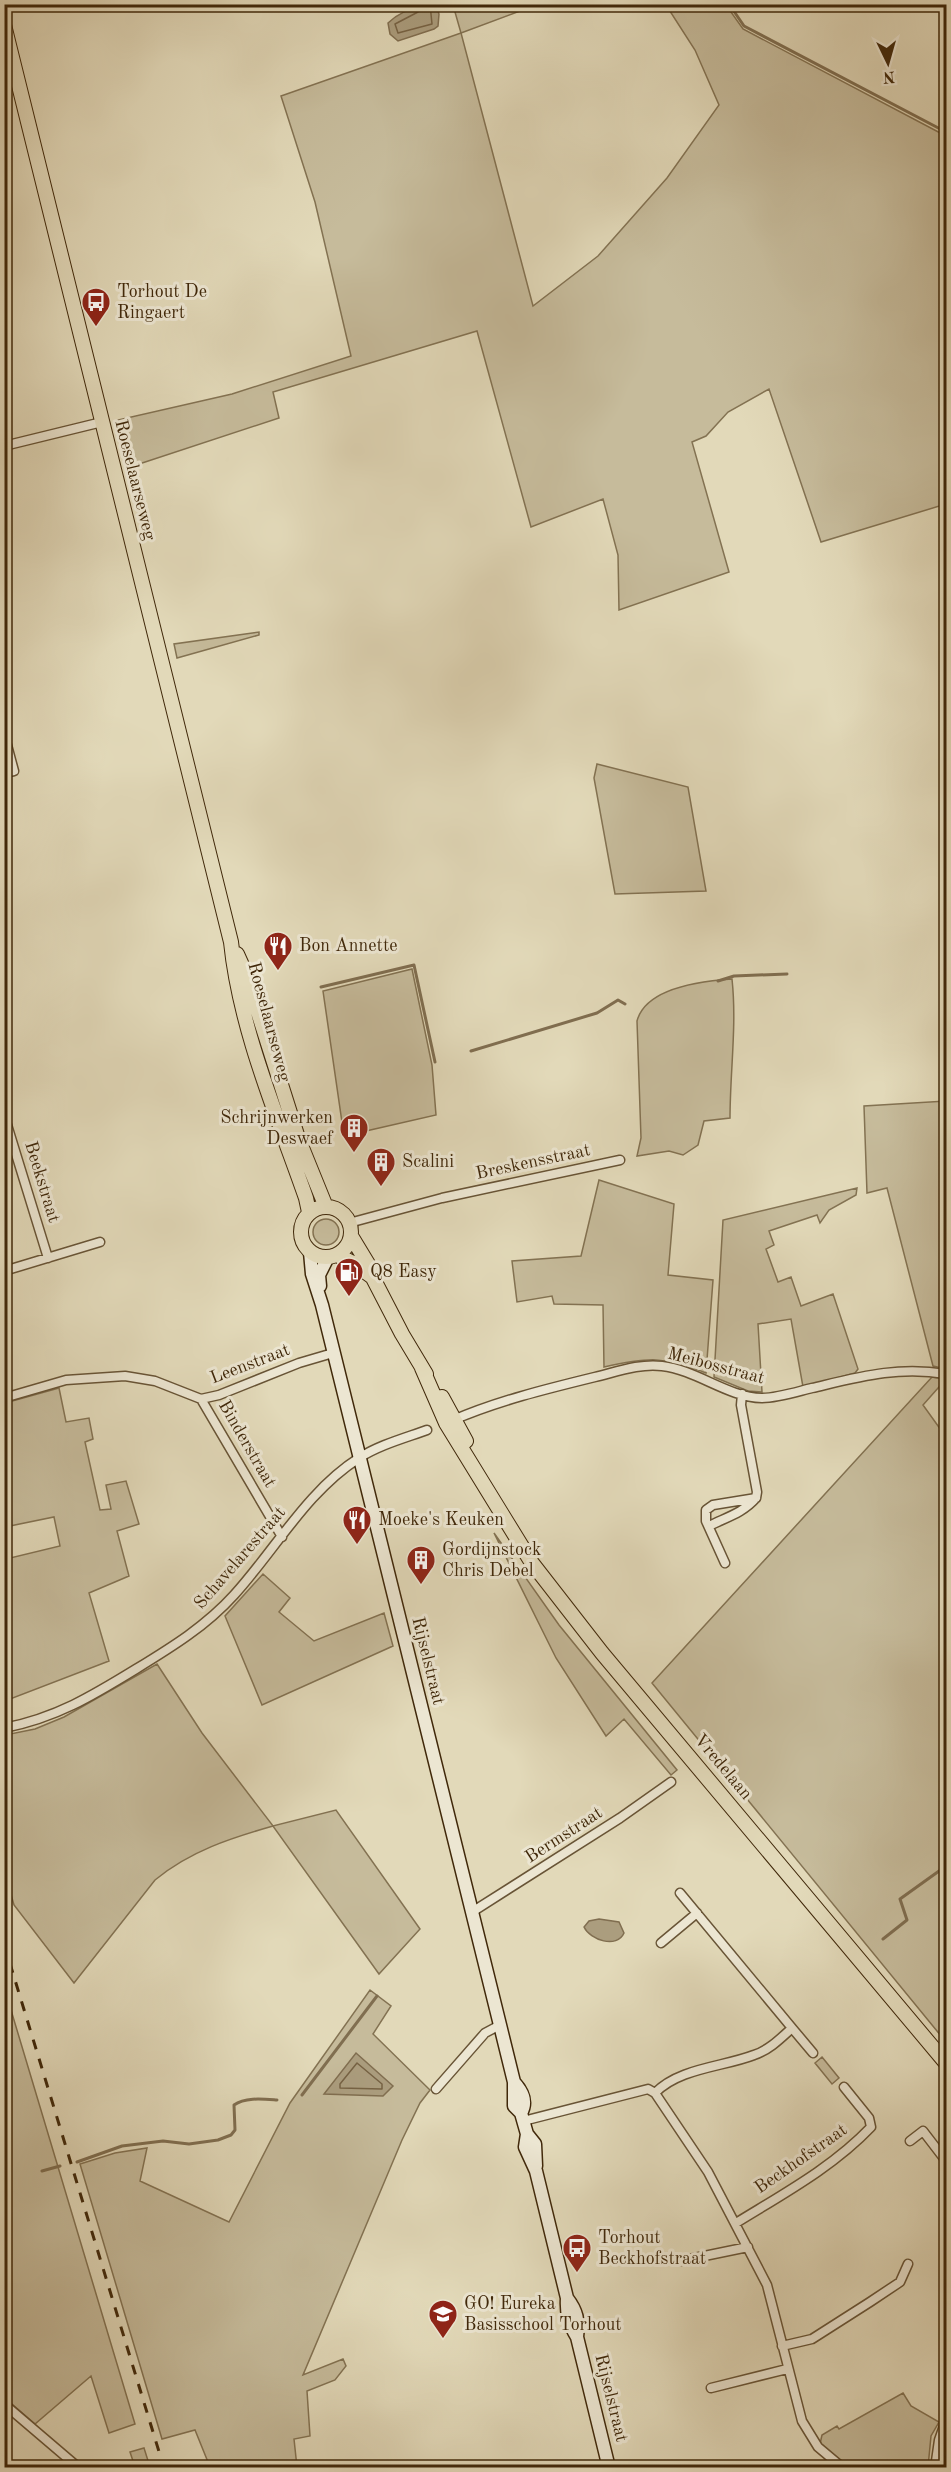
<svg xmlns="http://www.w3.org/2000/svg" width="951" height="2472" font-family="'Old Standard TT',serif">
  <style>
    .green { fill: #c6bb9b; stroke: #837252; stroke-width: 1.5 }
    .water { fill: #ab9d7e; stroke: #806e50; stroke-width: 1.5 }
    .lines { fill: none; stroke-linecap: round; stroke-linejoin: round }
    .shore { stroke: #766244; stroke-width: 1.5 }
    .stream { stroke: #806e50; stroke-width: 3 }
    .street-casing { stroke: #685436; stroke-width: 11 }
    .secondary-casing { stroke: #40280a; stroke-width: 15 }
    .primary-casing { stroke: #40280a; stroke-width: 16 }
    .street { stroke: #ece6d2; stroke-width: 8 }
    .secondary { stroke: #ece6d2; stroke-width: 12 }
    .primary { stroke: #e2d9b9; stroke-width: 14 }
    .rail { stroke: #40280a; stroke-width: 3; stroke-dasharray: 10 10; stroke-linecap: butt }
    .labels { text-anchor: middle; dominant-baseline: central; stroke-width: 6; stroke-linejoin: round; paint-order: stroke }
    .poi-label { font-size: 18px; fill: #40280a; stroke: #ece6d2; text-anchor: start }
    .street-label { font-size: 18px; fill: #40280a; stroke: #ece6d2 }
  </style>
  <rect width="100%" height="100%" fill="#e2d9b9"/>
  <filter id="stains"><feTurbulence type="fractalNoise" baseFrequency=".00333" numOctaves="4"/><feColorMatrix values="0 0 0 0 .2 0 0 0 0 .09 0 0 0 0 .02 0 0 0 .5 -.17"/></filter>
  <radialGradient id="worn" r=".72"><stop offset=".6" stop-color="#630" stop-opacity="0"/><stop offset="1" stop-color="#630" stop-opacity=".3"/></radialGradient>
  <path class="green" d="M453 5H536L461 33 533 306 598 256 667 178 719 105 695 50 666 5H726L743 29 946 136V504L821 542 769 389 728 412 706 436 692 442 729 572 619 610 618 555 603 499 531 527 477 331 273 392 279 418 130 467 118 420 232 394 351 356 315 202 281 96 461 33Z
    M259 632V635L177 658 174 644Z
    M597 764 688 787 706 891 615 894 594 778Z
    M412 969 432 1065 436 1115 344 1136 323 991Z
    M732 979C737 1025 730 1072 730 1118L704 1121 698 1145 683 1155 669 1151 637 1156 641 1138 637 1021C646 987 702 981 732 979Z
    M946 1101V1369L933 1366 887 1188 867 1193 864 1106Z
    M599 1180 674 1204 668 1275 713 1280 706 1373C663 1356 649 1357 604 1367L603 1305 554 1304 552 1296 517 1302 512 1261 581 1256Z
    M857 1188 856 1195 829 1210 820 1223 817 1215 769 1231 774 1245 766 1249 778 1282 791 1277 801 1306 833 1294 858 1369 855 1373 803 1387 791 1319 758 1324 762 1392 748 1391 714 1377 723 1220Z
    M313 1232a13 13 0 1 1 26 0a13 13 0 1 1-26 0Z
    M932 1377 946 1379 923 1405 946 1437V2042L652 1683Z
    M59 1388 66 1422 89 1418 93 1439 85 1442 100 1510 111 1509 106 1485 126 1481 139 1524 117 1531 129 1576 89 1593 109 1661 5 1701V1566L11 1564 10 1558 60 1546 54 1517 5 1527V1403Z
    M494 1533 559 1625 677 1770 671 1775 624 1719 606 1736 556 1658Z
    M263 1574 290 1598 279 1612 314 1641 384 1613 393 1646 262 1705 225 1616Z
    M157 1664 202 1733 273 1826 336 1810 420 1929 379 1974 273 1826C231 1838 190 1851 155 1880L74 1983 14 1905 5 1874V1735L35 1729 64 1717Z
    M5 1990 135 2424 109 2433 91 2376 35 2424 5 2398Z
    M370 1990 391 2006 373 2034 430 2090 420 2103 402 2140 303 2375 343 2359 346 2366 335 2380 307 2391 310 2436 294 2439 297 2467H210L195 2430 162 2439 80 2164 115 2153 147 2148 140 2181 229 2222 290 2103Z
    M822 2057 839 2078 832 2084 815 2063Z
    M903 2393 911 2406 939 2422 931 2436 928 2467H853L845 2464 820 2444 822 2435 837 2426 839 2429Z
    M144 2448 150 2467H135L130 2452Z"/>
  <path class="water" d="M425 5 436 6 439 14 438 26 434 29 398 41 390 34 388 23C398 13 411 8 425 5Z
    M599 1919 619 1922 624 1933C617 1949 590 1940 584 1927L589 1921Z
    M356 2053 393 2086 383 2096 324 2094Z"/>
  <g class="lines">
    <path class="shore" d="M421 4 418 12 395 24 398 33 432 24 430 4
      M357 2063 382 2084V2089L340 2088V2084Z"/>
    <path class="stream" d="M729 4 744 26 946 132
      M718 981 734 976 787 974
      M321 987 414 965 435 1062
      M471 1051 597 1013 618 1000 625 1004
      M883 1939 907 1920 900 1899 946 1866
      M302 2095 377 1996
      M77 2162 122 2146 163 2141 189 2144 218 2140 231 2135 235 2130 234 2105C245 2097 263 2099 277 2100
      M42 2171 60 2166"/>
    <g class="street-casing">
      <path id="street" d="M4 446 102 422
        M4 734 14 771 4 773
        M4 1115 48 1258
        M349 1223 442 1198 620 1160
        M4 1271 100 1242
        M4 1398 66 1380 125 1376 155 1381 201 1399 219 1395 299 1363 333 1353
        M201 1399 282 1537
        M451 1421C497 1401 546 1389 595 1377 616 1372 640 1363 662 1366 697 1370 727 1397 762 1398 778 1398 796 1392 812 1388 859 1377 897 1366 946 1374
        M709 1526C727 1517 743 1513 756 1498
        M725 1563 706 1521V1510L713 1505 756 1498 757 1492 741 1405 742 1394
        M4 1728C56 1718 92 1696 136 1669 172 1647 206 1626 234 1595 275 1550 307 1491 359 1458 379 1445 405 1438 427 1430
        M472 1912 620 1818 671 1782
        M661 1943 697 1913
        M792 2028 813 2053
        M436 2089 485 2033 500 2025
        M655 2093C679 2068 723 2067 754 2055 769 2050 780 2039 792 2028L680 1893
        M523 2121 648 2089 655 2093 708 2172 767 2285 802 2421 818 2447 843 2468
        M910 2141 923 2131 946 2161
        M736 2223C783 2194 833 2167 871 2127L869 2118 844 2087
        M680 2261 748 2247
        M782 2346 812 2339 870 2302 900 2282 908 2264
        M711 2388 787 2369
        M4 2404 79 2468
        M935 2468 939 2440 946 2420"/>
    </g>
    <g class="secondary-casing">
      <path id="secondary" d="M310 1252 312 1274 322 1305 500 2025 514 2082V2106L521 2113 527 2134 525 2147 536 2171 567 2298C566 2314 569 2324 577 2337L609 2468
        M320 1286 319 1275 328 1257
        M514 2082C522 2091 528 2101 521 2113
        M527 2134 535 2144 536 2166
        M567 2298C577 2311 579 2321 577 2337"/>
    </g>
    <g class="primary-casing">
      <path id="primary" d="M4 25 231 942C240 1030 277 1115 306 1198L309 1212
        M237 954 246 974 298 1138 326 1207
        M301 1232a25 25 0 1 1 50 0a25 25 0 1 1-50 0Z
        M351 1236 371 1269 373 1278 402 1334 426 1374
        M337 1255 353 1263 371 1276
        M422 1368 446 1423 532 1563 602 1653 946 2063
        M442 1397 466 1441"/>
    </g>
    <use href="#street" class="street"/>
    <use href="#secondary" class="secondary"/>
    <use href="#primary" class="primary"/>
    <path class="rail" d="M4 1944 164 2468"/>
  </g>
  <defs>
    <g id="bus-pin" transform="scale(1.5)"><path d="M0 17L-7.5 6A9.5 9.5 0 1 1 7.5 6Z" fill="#8f2418" stroke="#ece6d2"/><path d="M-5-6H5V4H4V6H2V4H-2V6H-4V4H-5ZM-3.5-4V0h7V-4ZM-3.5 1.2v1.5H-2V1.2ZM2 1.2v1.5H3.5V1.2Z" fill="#fff"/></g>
    <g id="restaurant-pin" transform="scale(1.5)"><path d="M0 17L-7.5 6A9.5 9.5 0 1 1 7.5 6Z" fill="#8f2418" stroke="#ece6d2"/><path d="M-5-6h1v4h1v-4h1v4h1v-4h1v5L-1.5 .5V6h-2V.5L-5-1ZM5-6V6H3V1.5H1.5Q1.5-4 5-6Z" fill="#fff"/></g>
    <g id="building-pin" transform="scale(1.5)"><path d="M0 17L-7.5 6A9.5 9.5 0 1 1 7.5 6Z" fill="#8f2418" stroke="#ece6d2"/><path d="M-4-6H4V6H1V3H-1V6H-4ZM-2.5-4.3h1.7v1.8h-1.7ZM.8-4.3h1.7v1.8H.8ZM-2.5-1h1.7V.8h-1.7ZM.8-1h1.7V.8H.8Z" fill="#fff"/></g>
    <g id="fuel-pin" transform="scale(1.5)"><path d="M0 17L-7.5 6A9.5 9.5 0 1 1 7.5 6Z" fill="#8f2418" stroke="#ece6d2"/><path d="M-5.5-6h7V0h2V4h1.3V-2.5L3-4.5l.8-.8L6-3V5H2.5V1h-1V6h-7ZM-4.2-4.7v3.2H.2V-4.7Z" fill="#fff"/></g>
    <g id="school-pin" transform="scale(1.5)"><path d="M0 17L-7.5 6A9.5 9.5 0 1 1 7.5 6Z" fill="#8f2418" stroke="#ece6d2"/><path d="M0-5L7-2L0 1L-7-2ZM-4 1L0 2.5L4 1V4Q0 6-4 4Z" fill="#fff"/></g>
  </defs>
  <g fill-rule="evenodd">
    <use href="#bus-pin" x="96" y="302"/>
    <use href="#restaurant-pin" x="278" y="946"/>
    <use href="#building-pin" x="354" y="1128"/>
    <use href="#building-pin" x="381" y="1162"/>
    <use href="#fuel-pin" x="349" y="1272"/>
    <use href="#restaurant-pin" x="357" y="1520"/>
    <use href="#building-pin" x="421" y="1560"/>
    <use href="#bus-pin" x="577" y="2248"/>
    <use href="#school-pin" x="443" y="2314"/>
  </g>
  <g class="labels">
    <g class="poi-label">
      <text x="117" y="292">Torhout De<tspan x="117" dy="21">Ringaert</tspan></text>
      <text x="299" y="946">Bon Annette</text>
      <text x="333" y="1118" text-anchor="end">Schrijnwerken<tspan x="333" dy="21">Deswaef</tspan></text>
      <text x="402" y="1162">Scalini</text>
      <text x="370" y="1272">Q8 Easy</text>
      <text x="378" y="1520">Moeke's Keuken</text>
      <text x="442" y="1550">Gordijnstock<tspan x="442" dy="21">Chris Debel</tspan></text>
      <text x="598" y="2238">Torhout<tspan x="598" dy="21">Beckhofstraat</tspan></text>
      <text x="464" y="2304">GO! Eureka<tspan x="464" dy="21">Basisschool Torhout</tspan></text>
    </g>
    <g class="street-label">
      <text transform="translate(135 480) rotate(76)">Roeselaarseweg</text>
      <text transform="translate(269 1022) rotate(75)">Roeselaarseweg</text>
      <text transform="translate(533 1162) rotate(-12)">Breskensstraat</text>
      <text transform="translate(42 1182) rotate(73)">Beekstraat</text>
      <text transform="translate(250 1364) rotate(-21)">Leenstraat</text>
      <text transform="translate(716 1366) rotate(15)">Meibosstraat</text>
      <text transform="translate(247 1444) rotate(60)">Binderstraat</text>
      <text transform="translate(240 1558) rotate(-49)">Schavelarestraat</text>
      <text transform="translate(428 1661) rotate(76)">Rijselstraat</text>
      <text transform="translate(723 1767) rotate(50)">Vredelaan</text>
      <text transform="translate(564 1835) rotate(-33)">Bermstraat</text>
      <text transform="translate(801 2159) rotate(-35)">Beckhofstraat</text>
      <text transform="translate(611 2398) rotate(76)">Rijselstraat</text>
    </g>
  </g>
  <rect width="951" height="2472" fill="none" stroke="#e2d9b9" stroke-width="24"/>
  <rect x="6" y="6" width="939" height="2460" fill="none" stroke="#40280a" stroke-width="3"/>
  <rect x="12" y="12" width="927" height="2448" fill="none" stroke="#40280a" stroke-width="1.5"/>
  <g transform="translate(888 63) rotate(175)" stroke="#ece6d2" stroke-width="4.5" paint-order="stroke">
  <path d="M0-4.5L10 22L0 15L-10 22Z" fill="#40280a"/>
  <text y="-9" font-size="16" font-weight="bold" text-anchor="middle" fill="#40280a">N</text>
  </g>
  <rect width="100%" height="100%" filter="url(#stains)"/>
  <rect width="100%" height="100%" fill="url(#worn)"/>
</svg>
